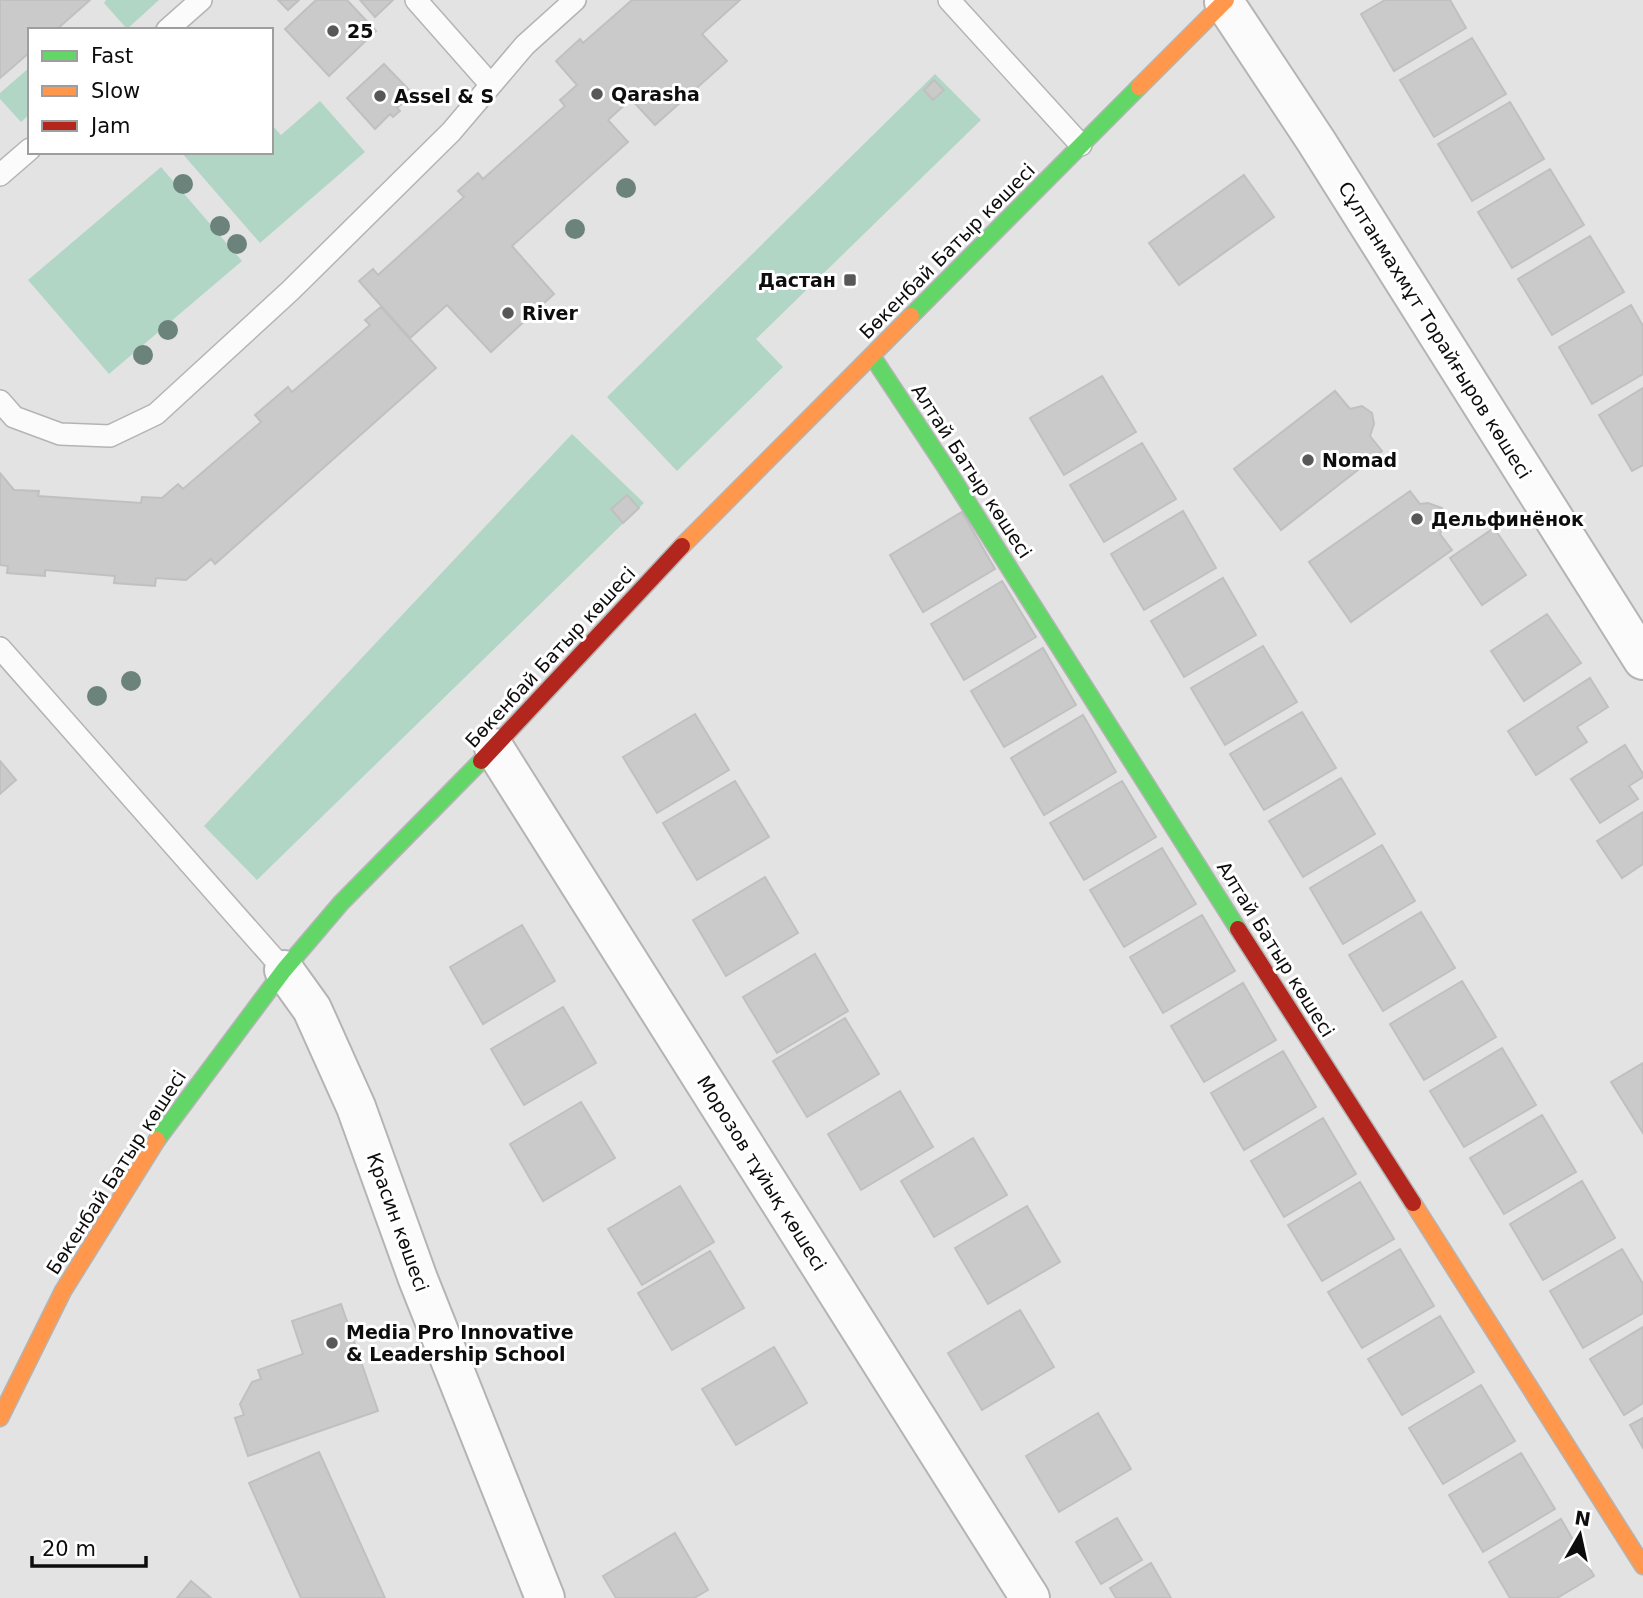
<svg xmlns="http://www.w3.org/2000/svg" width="1643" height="1598" font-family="'DejaVu Sans',sans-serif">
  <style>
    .green { fill: #b2d6c6 }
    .building { fill: #cacacb; stroke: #c0c0c1; stroke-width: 2 }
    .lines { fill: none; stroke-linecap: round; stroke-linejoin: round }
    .lane-casing { stroke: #b4b4b5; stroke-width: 24 }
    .street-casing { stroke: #b4b4b5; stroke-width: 42 }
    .fast-casing { stroke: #b4b4b5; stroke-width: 19 }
    .slow-casing { stroke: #b4b4b5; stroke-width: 19 }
    .jam-casing { stroke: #b4b4b5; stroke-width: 19 }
    .lane { stroke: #fbfbfb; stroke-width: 21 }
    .street { stroke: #fbfbfb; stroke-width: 38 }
    .fast { stroke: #63d668; stroke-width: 16 }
    .slow { stroke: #ff974d; stroke-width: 16 }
    .jam { stroke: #b3261e; stroke-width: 16 }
    .tree { fill: #6b837b }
    .poi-dot { fill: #585859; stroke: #fff; stroke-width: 2.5 }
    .labels { text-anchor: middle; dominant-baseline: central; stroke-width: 6; stroke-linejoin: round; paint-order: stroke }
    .poi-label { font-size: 19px; font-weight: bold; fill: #0d0d0e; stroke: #fff; text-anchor: start }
    .street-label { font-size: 19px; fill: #0d0d0e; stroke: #fff }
  </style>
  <rect width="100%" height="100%" fill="#e3e3e4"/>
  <path class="green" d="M106 0H159L127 29 104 3Z
    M30 67V114L21 122 0 99V93Z
    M935 74 981 120 756 339 783 367 677 471 607 397Z
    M320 101 365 152 260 243 181 152H271V124L281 135Z
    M161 167 242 261 109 374 28 280Z
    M572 434 644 503 257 880 204 826Z"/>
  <path class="building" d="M0 0H90L56 30H30V52L0 78Z
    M278 0H299L288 10Z
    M316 0H347L376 31 329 76 285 29Z
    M360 0H393L375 17Z
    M632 0H740L702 34 727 61 655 125 631 99 608 120 628 142 512 246 554 294 491 352 447 305 410 338 359 281 373 269 378 275 464 197 458 191 478 173 483 179 565 106 560 100 577 85 556 61 580 39 583 43Z
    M1385 0H1450L1466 28 1394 71 1361 14Z
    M1472 38 1506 94 1434 137 1400 80Z
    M384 64 413 94 397 108 400 111 393 117 390 114 375 129 347 98Z
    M934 80 944 90 933 100 924 90Z
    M1510 102 1544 159 1472 201 1438 144Z
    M1550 169 1584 225 1512 268 1478 212Z
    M1244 175 1274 217 1179 285 1149 243Z
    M1590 236 1624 292 1552 335 1518 279Z
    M1631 305 1643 326V374L1592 404 1559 347Z
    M381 307 436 368 215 564 211 559 186 580 156 578 155 586 114 583 115 576 45 570V576L7 573 8 566 0 565V473L14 490 39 491 38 496 141 503 142 497 162 498 178 484 183 489 261 422 255 415 288 387 292 392 370 325 365 320Z
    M1102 376 1136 432 1064 475 1030 418Z
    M1643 388V465L1632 471 1599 415Z
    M1335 391 1350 409 1362 406 1372 413 1374 424 1370 436 1382 451 1281 530 1234 469Z
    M1142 443 1176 499 1104 542 1070 485Z
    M1410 491 1420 504 1428 503 1442 508 1445 522 1440 534 1452 550 1351 622 1309 562Z
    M627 495 639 508 623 523 611 509Z
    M1183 511 1216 568 1144 610 1111 554Z
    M962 512 995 569 923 612 890 555Z
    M1494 528 1526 575 1482 605 1450 558Z
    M1223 578 1256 635 1184 677 1151 621Z
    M1002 581 1036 637 964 680 931 624Z
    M1547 614 1581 663 1524 701 1491 651Z
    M1263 646 1297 702 1225 745 1191 688Z
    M1043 648 1076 705 1004 747 971 691Z
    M1590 678 1608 707 1577 727 1587 742 1536 775 1508 731Z
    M1302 712 1336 768 1264 810 1230 754Z
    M695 714 729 770 657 813 623 757Z
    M1083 715 1116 772 1044 815 1011 758Z
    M1625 745 1643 774V777L1629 786 1638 799 1600 823 1571 779Z
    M0 761 16 780 0 794Z
    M1341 778 1375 834 1303 877 1269 821Z
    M735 781 769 837 697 880 663 823Z
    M1122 781 1156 837 1084 880 1050 823Z
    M1643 812V864L1622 878 1597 841Z
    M1382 845 1415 901 1343 944 1310 888Z
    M1162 848 1196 904 1124 947 1090 890Z
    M765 877 798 933 726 976 693 920Z
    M1421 912 1455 968 1383 1011 1349 955Z
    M1202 915 1235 971 1163 1013 1130 957Z
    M522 925 555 981 483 1024 450 967Z
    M815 954 848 1011 777 1053 743 997Z
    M1462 981 1496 1037 1424 1080 1390 1024Z
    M1243 983 1276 1040 1204 1082 1171 1026Z
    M563 1007 596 1063 524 1105 491 1049Z
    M845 1018 879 1074 807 1117 773 1061Z
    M1502 1048 1536 1105 1464 1147 1430 1091Z
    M1283 1051 1316 1107 1244 1150 1211 1093Z
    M1643 1063V1133L1611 1082Z
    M900 1091 933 1147 861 1190 828 1134Z
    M581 1102 615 1158 543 1201 510 1144Z
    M1542 1115 1576 1172 1504 1214 1470 1158Z
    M1323 1118 1356 1174 1284 1217 1251 1161Z
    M973 1138 1007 1195 934 1237 901 1181Z
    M1582 1181 1615 1238 1543 1280 1510 1224Z
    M1360 1182 1394 1239 1322 1281 1288 1225Z
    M680 1186 714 1242 642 1285 608 1229Z
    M1027 1206 1060 1262 988 1304 955 1248Z
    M1400 1249 1434 1306 1362 1348 1328 1292Z
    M1622 1249 1643 1284V1313L1583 1348 1550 1291Z
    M710 1251 744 1308 672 1350 638 1293Z
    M341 1304 378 1411 248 1456 235 1418 244 1415 240 1404 252 1382 261 1379 258 1370 303 1354 292 1321Z
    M1020 1310 1054 1367 982 1410 948 1353Z
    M1440 1316 1474 1372 1402 1415 1368 1359Z
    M1643 1327V1403L1624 1415 1590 1359Z
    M774 1347 807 1403 736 1445 702 1389Z
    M1481 1385 1515 1441 1443 1484 1409 1428Z
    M1098 1413 1131 1469 1059 1512 1026 1456Z
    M1643 1418V1448L1630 1425Z
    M319 1452 385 1598H301L249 1483Z
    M1521 1453 1555 1509 1483 1552 1449 1495Z
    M1117 1518 1142 1560 1101 1584 1076 1542Z
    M1561 1519 1594 1576 1557 1598H1510L1489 1562Z
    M675 1533 708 1590 694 1598H616L603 1576Z
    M1151 1563 1171 1598H1116L1110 1588Z
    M191 1581 211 1598H177Z"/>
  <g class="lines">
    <g class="lane-casing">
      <path id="lane" d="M416 0 491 85
        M949 0 1081 145
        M167 30 201 0
        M0 175 30 149
        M0 401 14 417 60 434 110 436 156 414 290 291 451 132 525 45 575 0
        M0 648 284 970"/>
    </g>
    <g class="street-casing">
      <path id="street" d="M1224 2 1316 141 1643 660
        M494 748 1030 1598
        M284 970 312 1009 356 1107 418 1279 545 1598"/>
    </g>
    <g class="fast-casing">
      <path id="fast" d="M911 316 1139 87
        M872 356 944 465 1238 929
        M157 1140 284 970 341 903 481 761"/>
    </g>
    <g class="slow-casing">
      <path id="slow" d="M1139 87 1226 0
        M682 546 911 316
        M1413 1203 1643 1566
        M0 1418 63 1291 157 1140"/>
    </g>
    <g class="jam-casing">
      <path id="jam" d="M481 761 682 546
        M1238 929 1413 1203"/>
    </g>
    <use href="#lane" class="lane"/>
    <use href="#street" class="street"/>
    <use href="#fast" class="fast"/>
    <use href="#slow" class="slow"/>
    <use href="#jam" class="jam"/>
  </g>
  <g class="tree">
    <circle cx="183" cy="184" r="10"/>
    <circle cx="626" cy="188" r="10"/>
    <circle cx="220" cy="226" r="10"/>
    <circle cx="575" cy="229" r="10"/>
    <circle cx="237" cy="244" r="10"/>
    <circle cx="168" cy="330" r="10"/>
    <circle cx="143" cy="355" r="10"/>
    <circle cx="131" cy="681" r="10"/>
    <circle cx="97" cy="696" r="10"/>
  </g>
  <g class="poi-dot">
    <circle cx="333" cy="31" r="7"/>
    <circle cx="597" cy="94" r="7"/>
    <circle cx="380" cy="96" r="7"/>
    <rect x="843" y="273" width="14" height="14" rx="3.5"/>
    <circle cx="508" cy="313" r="7"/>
    <circle cx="1308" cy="460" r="7"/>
    <circle cx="1417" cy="519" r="7"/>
    <circle cx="332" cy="1343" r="7"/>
  </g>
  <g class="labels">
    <g class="poi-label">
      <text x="347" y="31">25</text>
      <text x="611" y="94">Qarasha</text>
      <text x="394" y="96">Assel &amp; S</text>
      <text x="836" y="280" text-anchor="end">Дастан</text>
      <text x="522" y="313">River</text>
      <text x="1322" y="460">Nomad</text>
      <text x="1431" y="519">Дельфинёнок</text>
      <text x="346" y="1332">Media Pro Innovative<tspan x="346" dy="22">&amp; Leadership School</tspan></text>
    </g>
    <g class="street-label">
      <text transform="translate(947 251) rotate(-45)">Бөкенбай Батыр көшесі</text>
      <text transform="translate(1435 330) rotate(58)">Сұлтанмахмұт Торайғыров көшесі</text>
      <text transform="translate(972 471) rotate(57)">Алтай Батыр көшесі</text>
      <text transform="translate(550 657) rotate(-47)">Бөкенбай Батыр көшесі</text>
      <text transform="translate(1276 949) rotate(58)">Алтай Батыр көшесі</text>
      <text transform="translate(116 1172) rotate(-57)">Бөкенбай Батыр көшесі</text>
      <text transform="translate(762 1173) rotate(58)">Морозов тұйық көшесі</text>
      <text transform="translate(398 1222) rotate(70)">Красин көшесі</text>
    </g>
  </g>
  <rect x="28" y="28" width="245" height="126" fill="#ffffff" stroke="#9e9e9f" stroke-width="2"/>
  <rect x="42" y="51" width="35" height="10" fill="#63d668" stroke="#9e9e9f" stroke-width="2"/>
  <text x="91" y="63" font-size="21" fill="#0d0d0e">Fast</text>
  <rect x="42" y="86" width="35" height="10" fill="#ff974d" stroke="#9e9e9f" stroke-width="2"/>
  <text x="91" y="98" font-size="21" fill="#0d0d0e">Slow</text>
  <rect x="42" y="121" width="35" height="10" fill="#b3261e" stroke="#9e9e9f" stroke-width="2"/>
  <text x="91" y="133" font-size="21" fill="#0d0d0e">Jam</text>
  <g transform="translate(1580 1535) rotate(9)" stroke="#ffffff" stroke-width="5" paint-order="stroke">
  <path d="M0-5L12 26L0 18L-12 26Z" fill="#0d0d0e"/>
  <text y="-10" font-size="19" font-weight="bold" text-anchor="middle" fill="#0d0d0e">N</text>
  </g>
  <path d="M32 1556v10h114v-10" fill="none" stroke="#0d0d0e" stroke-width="3.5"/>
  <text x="42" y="1556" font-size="21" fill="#0d0d0e" stroke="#ffffff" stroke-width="5" paint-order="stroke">20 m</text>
</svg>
